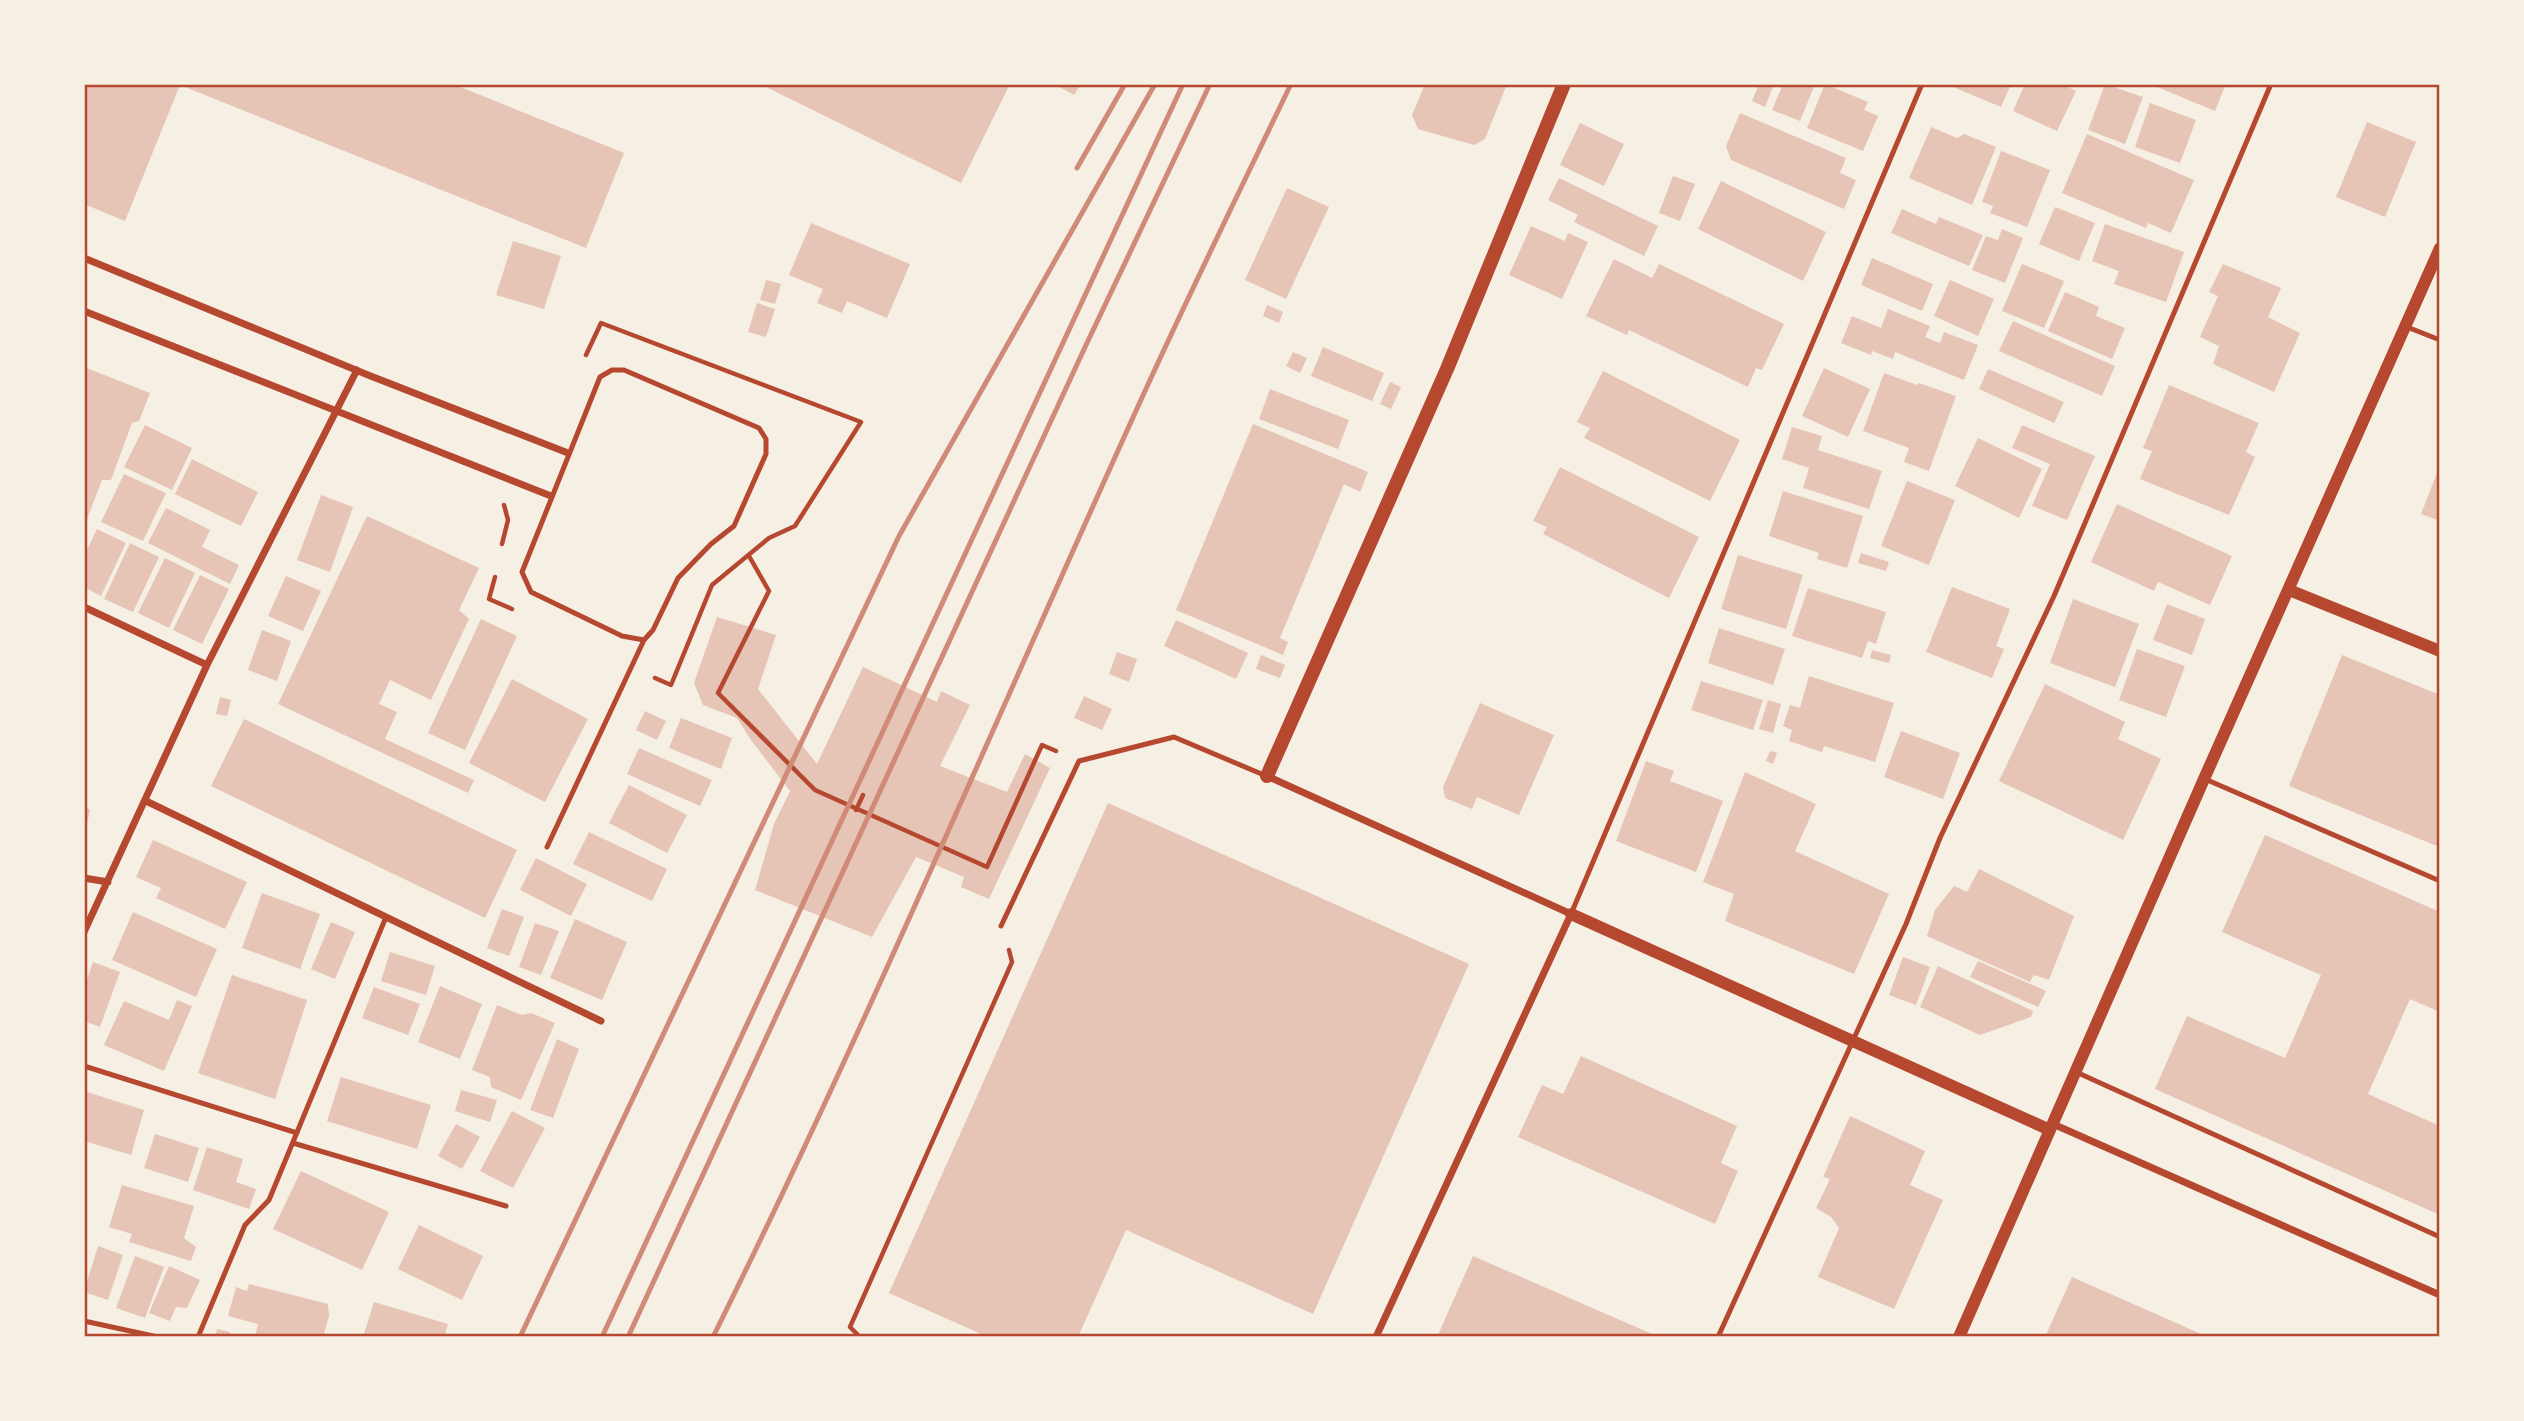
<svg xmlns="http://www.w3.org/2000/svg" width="2524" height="1421" font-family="Quicksand,sans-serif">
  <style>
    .building { fill: #e6c5b7 }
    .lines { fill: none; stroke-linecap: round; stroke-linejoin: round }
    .path { stroke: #b5482f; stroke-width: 4.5 }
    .service { stroke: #b5482f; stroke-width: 5 }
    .minor { stroke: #b5482f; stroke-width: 7 }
    .tertiary { stroke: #b5482f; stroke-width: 12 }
    .secondary { stroke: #b5482f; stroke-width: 14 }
    .rail { stroke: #cf8b77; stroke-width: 5 }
    .neatline { fill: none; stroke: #b5482f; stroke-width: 2.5 }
  </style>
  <rect width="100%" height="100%" fill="#f6efe4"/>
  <path class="building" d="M84 84H453L624 153 586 248 180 85 125 221 84 204Z
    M760 84H1010L961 183Z
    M1054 84H1081L1074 95Z
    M1425 84H1507L1485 139 1474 145 1418 129 1412 115Z
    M1759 84H1774L1765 107 1752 101Z
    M1783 84H1815L1800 121 1772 110Z
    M1825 84 1868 102 1864 110 1878 116 1863 151 1807 128Z
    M1954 84H2011L2001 107 1953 87Z
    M2025 84H2062L2076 91 2057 131 2013 111Z
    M2105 84 2143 97 2125 144 2088 130Z
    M2150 84H2226L2215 111Z
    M2150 103 2196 120 2180 163 2135 147Z
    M1740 113 1846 158 1840 173 1856 180 1844 209 1731 160 1726 146Z
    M2367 122 2416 142 2385 217 2336 197Z
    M1580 123 1624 144 1604 186 1560 165Z
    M1931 127 1957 138 1964 134 1996 147 1972 205 1909 178Z
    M2087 134 2194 180 2171 233 2148 223 2146 228 2062 193Z
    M2001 151 2050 170 2027 227 1990 213 1993 206 1982 202Z
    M1673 176 1695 184 1680 221 1659 213Z
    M1559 178 1658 226 1644 256 1574 222 1578 215 1548 200Z
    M1721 181 1826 232 1803 281 1698 229Z
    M1287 188 1329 207 1286 299 1245 280Z
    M2055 207 2095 223 2079 261 2039 244Z
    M1902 209 1936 224 1939 217 1983 235 1969 266 1891 233Z
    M811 223 910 264 887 318 847 301 842 313 817 303 823 289 789 275Z
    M2105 224 2184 252 2166 302 2114 284 2119 271 2092 261Z
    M1531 226 1565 241 1568 233 1588 242 1562 299 1509 275Z
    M2002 229 2023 238 2005 283 1972 270 1986 236 1998 240Z
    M513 241 561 256 544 309 496 295Z
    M1872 258 1933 284 1922 311 1861 285Z
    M1614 259 1652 278 1659 264 1784 324 1762 370 1756 368 1748 387 1629 330 1627 335 1586 316Z
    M2022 264 2064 281 2044 328 2002 311Z
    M2223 264 2281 288 2268 317 2300 333 2274 392 2213 364 2219 346 2200 337 2218 296 2209 292Z
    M766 280 781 284 775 304 760 300Z
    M1950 280 1994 299 1978 336 1934 316Z
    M2065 292 2099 307 2096 316 2125 328 2112 359 2048 331Z
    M757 303 775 309 766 337 748 332Z
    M1267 305 1283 312 1279 323 1263 316Z
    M1888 309 1930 326 1925 337 1940 343 1944 332 1978 345 1964 380 1895 352 1893 359 1872 351 1871 355 1841 343 1852 316 1881 328Z
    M2013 321 2115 366 2102 396 1999 351Z
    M1323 347 1384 373 1372 401 1311 376Z
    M1293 352 1307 358 1300 373 1286 366Z
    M84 367 150 393 139 421 132 423 111 480H102L84 527Z
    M1824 368 1870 389 1848 437 1802 416Z
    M1988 369 2064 402 2054 423 1979 389Z
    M1603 371 1740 440 1710 501 1584 438 1590 428 1577 422Z
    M1884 373 1917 385 1919 383 1956 396 1929 471 1904 462 1909 448 1863 431Z
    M1390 382 1401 387 1391 409 1380 404Z
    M2169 385 2259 423 2246 452 2255 457 2229 515 2140 479 2152 451 2143 448Z
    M1270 389 1349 420 1338 449 1259 419Z
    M1253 424 1368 472 1360 492 1344 484 1280 638 1288 642 1283 655 1176 610Z
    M145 425 192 448 172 490 124 467Z
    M2022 425 2095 456 2067 520 2032 506 2050 464 2012 448Z
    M1792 427 1822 436 1818 450 1882 471 1869 509 1803 488 1809 468 1782 459Z
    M1978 438 2042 469 2019 518 1955 486Z
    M192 459 258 492 241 526 175 494Z
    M2440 465V521L2421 514Z
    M1560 467 1699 537 1669 598 1543 534 1547 527 1533 521Z
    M124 474 166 493 143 541 101 522Z
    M1907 481 1955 500 1929 565 1881 546Z
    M1783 491 1863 516 1847 568 1817 559 1819 553 1769 536Z
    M321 495 353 507 330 572 297 560Z
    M2117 504 2232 556 2210 605 2158 582 2154 591 2091 562Z
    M166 508 210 530 202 547 239 565 230 584 148 543Z
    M367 516 479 568 459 610 469 619 431 700 390 680 379 704 397 712 385 739 474 780 468 793 278 704Z
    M97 529 126 543 101 596 84 587V556Z
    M130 543 159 557 133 612 104 599Z
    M1861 553 1889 562 1886 571 1858 563Z
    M1738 555 1803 575 1786 629 1721 609Z
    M165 558 195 573 169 628 138 613Z
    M200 575 229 589 202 644 173 630Z
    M286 576 321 591 303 631 268 616Z
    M1952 587 2010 609 1996 646 2004 649 1992 678 1926 652Z
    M1808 588 1886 612 1876 644 1868 641 1862 658 1792 636Z
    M2073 599 2139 624 2115 687 2050 663Z
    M2167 604 2205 619 2192 655 2153 640Z
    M717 617 776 635 758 689 817 764 863 667 937 702 941 691 970 705 940 766 1007 792 1025 754 1050 768 989 899 961 887 964 877 916 857 872 937 755 890 774 824 790 791 751 740 737 718 703 705 694 683Z
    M481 619 517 636 465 750 428 733Z
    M1176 620 1248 653 1236 679 1164 646Z
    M1719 628 1785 649 1773 685 1708 663Z
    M262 630 291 641 277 681 248 670Z
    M2137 649 2185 666 2166 717 2119 700Z
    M1872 650 1891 655 1889 663 1870 658Z
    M1117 652 1137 659 1129 682 1109 674Z
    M1261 655 1285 665 1280 678 1256 669Z
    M2342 655 2440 695V852L2437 846 2289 786Z
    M1809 676 1894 703 1875 762 1824 746 1822 752 1789 741 1792 730 1783 726 1790 705 1800 708Z
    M512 679 588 719 545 802 469 763Z
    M1701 681 1763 700 1753 730 1691 710Z
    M2045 684 2125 722 2118 739 2161 759 2123 840 1999 781Z
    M1084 696 1112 709 1102 730 1074 718Z
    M220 697 231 700 227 716 216 714Z
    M1768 700 1781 704 1773 733 1759 729Z
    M1480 703 1554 735 1519 815 1477 797 1472 809 1445 798 1443 787Z
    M645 711 666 721 657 740 636 730Z
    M681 718 732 738 721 769 669 748Z
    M244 719 517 850 485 918 211 786Z
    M1901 731 1960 753 1943 799 1884 777Z
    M639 748 712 780 700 806 627 774Z
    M1770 751 1777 753 1773 764 1766 761Z
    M1646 761 1674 771 1670 781 1723 801 1696 872 1616 841Z
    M1745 772 1816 804 1795 851 1889 894 1854 974 1725 921 1734 894 1703 882Z
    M629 785 687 815 667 853 609 823Z
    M1108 803 1469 964 1313 1314 1126 1230 1078 1337H988L889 1293Z
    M84 808 90 809 85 834H84Z
    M589 832 667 869 652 901 573 864Z
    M2265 835 2440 912V1012L2410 999 2368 1094 2440 1126V1215L2155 1089 2187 1016 2285 1058 2321 975 2222 932Z
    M153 840 247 882 225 929 156 898 161 888 136 877Z
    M536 858 587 884 571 916 520 890Z
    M1979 869 2074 916 2049 980 2034 975 2030 982 1927 936 1935 910 1954 886 1967 892Z
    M262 893 320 914 300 969 242 948Z
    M502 909 524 917 509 956 487 948Z
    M133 912 217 949 196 997 112 960Z
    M575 919 627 942 602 1000 550 978Z
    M331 922 355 932 335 979 311 969Z
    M535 923 559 931 541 975 519 967Z
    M390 952 435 966 426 995 381 981Z
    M1903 957 1930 967 1916 1005 1889 995Z
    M1978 961 2046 991 2038 1007 1970 977Z
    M93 962 120 972 100 1027 84 1021V988Z
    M1938 966 2033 1011 2031 1017 1980 1035 1920 1007Z
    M232 975 307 1000 275 1099 198 1073Z
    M440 986 482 1004 460 1059 418 1042Z
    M374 987 420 1004 408 1035 362 1018Z
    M177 1000 192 1006 164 1071 104 1045 124 1001 169 1020Z
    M497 1005 522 1015 531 1013 555 1023 521 1100 491 1087 490 1077 472 1070Z
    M557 1039 579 1049 553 1118 530 1110Z
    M1581 1056 1737 1126 1721 1163 1738 1171 1715 1224 1518 1137 1542 1085 1563 1094Z
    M341 1077 431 1105 417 1149 327 1121Z
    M461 1090 497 1100 490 1122 455 1111Z
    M84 1091 144 1110 131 1155 84 1141Z
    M512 1111 545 1128 513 1188 480 1171Z
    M1850 1116 1925 1151 1910 1185 1943 1200 1894 1309 1818 1277 1839 1228 1831 1217 1816 1208 1830 1179 1823 1177Z
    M456 1124 480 1137 462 1169 438 1156Z
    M155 1134 199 1148 188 1182 144 1168Z
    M207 1147 243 1159 236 1182 256 1189 249 1209 193 1190Z
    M301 1171 389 1212 362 1270 273 1229Z
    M122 1185 194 1206 184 1238 196 1247 191 1261 129 1242 132 1234 109 1227Z
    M419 1225 483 1256 462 1300 398 1269Z
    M98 1246 123 1255 108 1300 84 1292Z
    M135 1256 164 1267 145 1318 116 1308Z
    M1473 1256 1659 1337H1437Z
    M169 1266 200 1280 187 1308 176 1307 170 1321 149 1313Z
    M2072 1277 2208 1337H2045Z
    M249 1284 328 1304 329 1316 323 1337H255L258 1324 228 1316 236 1287 247 1291Z
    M374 1302 448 1324 444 1337H363Z
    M217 1329 230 1332 229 1337H215Z"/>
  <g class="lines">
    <path class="path" d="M586 355 601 323 861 422 795 526 769 538 712 585 671 685 655 678
      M502 544 508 520 504 505
      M749 556 769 591 718 693 815 790 987 867 1042 745 1056 751
      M495 577 489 599 512 609
      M856 810 863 795
      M860 1337 850 1327 1012 962 1009 950"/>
    <path class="service" d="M2407 327 2440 340
      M2205 779 2440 881
      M547 847 644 640 653 630 678 578 711 544 734 526 766 454V439L759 428 624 370H612L600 377 522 572 531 592 622 636 644 640
      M1571 914 1922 84
      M1001 926 1079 761 1174 737 1264 775
      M84 1066 297 1133
      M2076 1072 2440 1237
      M293 1143 506 1206
      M84 1321 158 1337
      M198 1337 245 1225 269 1200 386 917
      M1718 1337 1906 924 1940 838 2054 596 2271 84"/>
    <path class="minor" d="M84 258 368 375 568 453
      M84 311 551 496
      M84 607 207 665
      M1267 776 1571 914 1376 1337
      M146 801 601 1021
      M84 878 108 882
      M84 932 207 665 357 370
      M2053 1124 2440 1295"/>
    <path class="tertiary" d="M2289 590 2440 651
      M1571 914 2050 1130
      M1959 1337 2204 779 2440 248"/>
    <path class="secondary" d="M1267 776 1447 369 1564 84"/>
    <path class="rail" d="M1077 168 1125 84
      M520 1337 899 536 1155 84
      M602 1337 1183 84
      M628 1337 1086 345 1210 84
      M713 1337C867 1026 1001 707 1145 391 1192 288 1242 186 1291 84"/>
  </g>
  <rect width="2524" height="1421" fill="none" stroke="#f6efe4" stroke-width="172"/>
  <rect x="86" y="86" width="2352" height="1249" class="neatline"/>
</svg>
